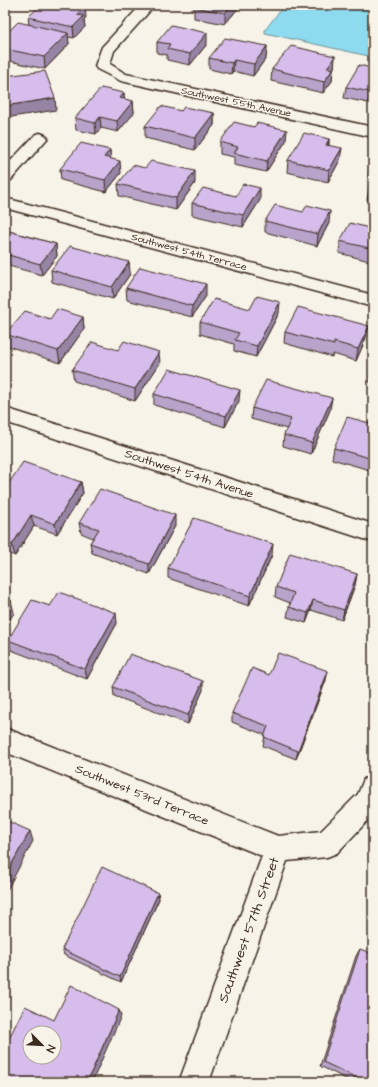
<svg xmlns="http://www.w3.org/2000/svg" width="378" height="1087" font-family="'Architects Daughter',sans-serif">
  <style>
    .water { fill: #8edaee; stroke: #6d949b }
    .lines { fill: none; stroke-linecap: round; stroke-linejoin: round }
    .minor-casing { stroke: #3b2a1e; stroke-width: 3 }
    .minor { fill: #f7f3e8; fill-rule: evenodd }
    .wall { fill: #b8a3ca; stroke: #3b2a1e }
    .shaded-wall { fill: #9684a4; stroke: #3b2a1e }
    .building { fill: #d6bdeb; stroke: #3b2a1e; fill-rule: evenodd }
    .labels { text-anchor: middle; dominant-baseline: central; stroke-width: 3; stroke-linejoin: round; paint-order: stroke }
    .far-street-label { font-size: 10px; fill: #3b2a1e; stroke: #f7f3e8 }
    .street-label { font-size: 12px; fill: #3b2a1e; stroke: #f7f3e8 }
    .near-street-label { font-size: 14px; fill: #3b2a1e; stroke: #f7f3e8 }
  </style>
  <rect width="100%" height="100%" fill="#f7f3e8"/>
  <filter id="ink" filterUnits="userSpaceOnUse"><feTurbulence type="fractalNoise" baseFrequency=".025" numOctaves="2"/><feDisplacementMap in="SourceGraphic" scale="8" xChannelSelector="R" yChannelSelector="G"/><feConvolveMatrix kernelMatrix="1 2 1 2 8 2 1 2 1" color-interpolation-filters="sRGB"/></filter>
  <g filter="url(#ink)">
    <path class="water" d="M284 5H373V57L265 33V30Z"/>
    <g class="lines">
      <g class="minor-casing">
        <path id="minor" d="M141 5H155L114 51 110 64 126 74 373 127V137L121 81 97 69 95 66 102 47Z
          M40 133 45 135 48 138 45 141 11 180 5 182V167L35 135Z
          M5 198 373 295V307L5 208Z
          M5 408 373 524V542L5 422Z
          M5 728 278 836 321 831 358 794 364 779 373 776V815L337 853 327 857 287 861 209 1082H179L262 856 5 752Z"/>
      </g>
      <use href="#minor" class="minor"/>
    </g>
    <path class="wall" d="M240 6 225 24 194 18V7Z
      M28 17H86L84 20 85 27 74 38 68 37 69 44 45 69 5 60V35L29 25Z
      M157 42 207 44 190 65 167 60V55L157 53Z
      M267 46 266 58 253 76 233 71 231 74 209 69V58Z
      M335 56 334 68 333 69 332 81 323 93 271 81 272 69Z
      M373 63V100H370L368 103 344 98 346 87 371 68Z
      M124 93V99L133 101 134 113 118 132 101 128 96 134 76 130 75 118Z
      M181 111 214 113V125L195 150 145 138V126Z
      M329 139V145L340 160 328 182 287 172 288 160Z
      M286 141 266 172 234 165V157L220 154V142Z
      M110 150V159L121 173 106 192 61 180 60 169Z
      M373 160V178L368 177 370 165Z
      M373 179V201L367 200 369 188Z
      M195 183 176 210 119 196 118 184Z
      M236 196 260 200 243 227 192 215V203Z
      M265 221 329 223 317 246 265 232Z
      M373 229V262L339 253 340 241Z
      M5 230 56 244 57 256 42 275 5 265Z
      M129 262 130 274 113 299 52 282 51 270Z
      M126 288 206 296 192 317 127 300Z
      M250 309 279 313 256 357 234 351V344L200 334V322Z
      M83 317 84 329 60 363 8 346 5 334 50 319Z
      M285 332 366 338 356 361 333 354 332 357 284 343Z
      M160 363 135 401 74 381 72 370Z
      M373 366V383L369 382 371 370Z
      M154 394 239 401 225 427 154 405Z
      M252 408 330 410 311 454 283 446 284 435 287 429 251 419Z
      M373 424V471L332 459 334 448Z
      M81 482 83 493 57 534 34 526 15 556 5 552V489Z
      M79 523 175 526 149 574 92 553 90 543 93 538 81 533Z
      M272 555 249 606 168 578V568Z
      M357 574 355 585 342 620 311 610 306 623 287 617 289 607 290 603 275 597 276 587Z
      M50 606 117 623 87 679 11 650 8 640Z
      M269 675 326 680 296 759 263 746 265 735 232 722V713Z
      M113 687 203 690 188 724 114 696Z
      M158 893 159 899 121 982 64 955 62 949Z
      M360 949 373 1082H352L320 1066 356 956Z"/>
    <path class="shaded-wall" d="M232 5H240V6L225 24V13Z
      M85 6 86 17 84 20 85 27 74 38 73 27 77 15Z
      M68 33 69 44 45 69 44 57Z
      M207 33V44L190 65V54Z
      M267 46 266 58 253 76 254 64Z
      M335 56 334 68 326 79 327 68Z
      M234 60 233 71 231 74 232 63Z
      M333 69 332 81 323 93 324 82Z
      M372 88 370 100 368 103 370 92Z
      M124 93 125 105 120 98Z
      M55 98 56 110 5 118V106Z
      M133 101 134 113 118 132 117 121Z
      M214 113V125L195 150V138Z
      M100 117 101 128 96 134 95 123Z
      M287 130 286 141 266 172 267 161Z
      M329 139 328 150 326 145Z
      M342 148 340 160 328 182 329 170Z
      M110 150 111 162 104 157Z
      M120 161 121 173 106 192 105 180Z
      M195 171V183L176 210V198Z
      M260 188V200L243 227V215Z
      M330 211 329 223 317 246 318 234Z
      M56 244 57 256 42 275 40 264Z
      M129 262 130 274 113 299 112 287Z
      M206 284V296L192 317V306Z
      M280 302 279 313 256 357 257 346Z
      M83 317 84 329 60 363 58 351Z
      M369 326 366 338 356 361 358 349Z
      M159 352 160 363 135 401V389Z
      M240 390 239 401 225 427 226 416Z
      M332 398 330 410 311 454 312 443Z
      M81 482 83 493 57 534 55 524Z
      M31 515 34 526 15 556 12 545Z
      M175 515V526L149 574V564Z
      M273 544 272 555 249 606 250 596Z
      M357 574 355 585 342 620 344 610Z
      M11 600 14 613 5 627V609Z
      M313 600 311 610 306 623 308 613Z
      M116 613 117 623 87 679 85 669Z
      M328 671 326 680 296 759 298 751Z
      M203 681V690L188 724V715Z
      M30 831 33 841 7 890 5 886V876Z
      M158 893 159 899 121 982 120 977Z
      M119 1010 121 1016 92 1082H87Z"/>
    <path class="building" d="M41 5H79L85 6 77 15 84 16 73 27 28 17Z
      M196 5H232L225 13 194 7Z
      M18 22 68 33 44 57 5 49V35Z
      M171 25 207 33 190 54 167 49 170 44 157 42Z
      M225 38 267 46 254 64 234 60 232 63 209 58Z
      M291 46 335 56 327 68 333 69 324 82 272 69Z
      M373 63V88H372L370 92 346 87 359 65 371 68Z
      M45 71 55 98 5 106V76Z
      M101 88 124 93 120 98 133 101 117 121 100 117 95 123 75 118Z
      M161 106 181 111 184 107 214 113 195 138 145 126Z
      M234 122 254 127 257 123 287 130 267 161 234 153 238 147 220 142Z
      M304 133 329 139 326 145 342 148 329 170 288 160Z
      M81 143 110 150 104 157 120 161 105 180 60 169Z
      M373 160V166L370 165Z
      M151 161 195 171 176 198 118 184 133 165 145 168Z
      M373 179V189L369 188Z
      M243 184 260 188 243 215 192 203 203 188 236 196Z
      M275 205 303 212 307 205 330 211 318 234 265 221Z
      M350 223 373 229V249L340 241Z
      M5 230 56 244 40 264 5 254Z
      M70 246 129 262 112 287 51 270Z
      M140 267 206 284 192 306 126 288Z
      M257 296 280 302 257 346 235 340 239 333 200 322 214 299 250 309Z
      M298 307 369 326 358 349 334 342V345L285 332Z
      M57 309 83 317 58 351 5 334 25 311 50 319Z
      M124 341 159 352 135 389 72 370 92 342 118 350Z
      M373 366V371L371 370Z
      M169 369 240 390 226 416 154 394Z
      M266 380 332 398 312 443 284 435 291 419 252 408Z
      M347 417 373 424V459L334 448Z
      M23 462 81 482 55 524 31 515 12 545 5 543V489Z
      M100 489 175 515 149 564 90 543 99 529 79 523Z
      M194 518 273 544 250 596 168 568Z
      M290 553 357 574 344 610 313 600 308 613 289 607 294 593 276 587Z
      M59 592 116 613 85 669 8 640 32 600 50 606Z
      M5 598 11 600 5 609Z
      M278 653 328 671 298 751 264 737 268 726 232 713 252 668 269 675Z
      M130 654 203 681 188 715 113 687Z
      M5 820 30 831 5 876Z
      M102 867 158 893 120 977 62 949Z
      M360 949 373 954V1082H366L323 1062Z
      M71 985 119 1010 87 1082H5V1046L25 1006 54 1020ZM30 1033H54V1057H30Z"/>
  </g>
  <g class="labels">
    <g class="far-street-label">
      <text transform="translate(236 102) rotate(12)">Southwest 55th Avenue</text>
      <text transform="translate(189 252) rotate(15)">Southwest 54th Terrace</text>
    </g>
    <g class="street-label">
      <text transform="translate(189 474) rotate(18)">Southwest 54th Avenue</text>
      <text transform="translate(142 795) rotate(22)">Southwest 53rd Terrace</text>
    </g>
    <g class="near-street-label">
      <text transform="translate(249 930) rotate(-70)">Southwest 57th Street</text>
    </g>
  </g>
  <rect width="378" height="1087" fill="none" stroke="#f7f3e8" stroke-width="20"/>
  <rect x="10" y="10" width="358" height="1067" fill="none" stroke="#3b2a1e" stroke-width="1.5" filter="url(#ink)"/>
  <g transform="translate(42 1045) rotate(114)"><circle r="19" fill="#f7f3e8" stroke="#aca397"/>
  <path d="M0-3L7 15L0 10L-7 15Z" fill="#3b2a1e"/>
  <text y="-6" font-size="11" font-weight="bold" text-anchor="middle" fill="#3b2a1e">N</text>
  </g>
</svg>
